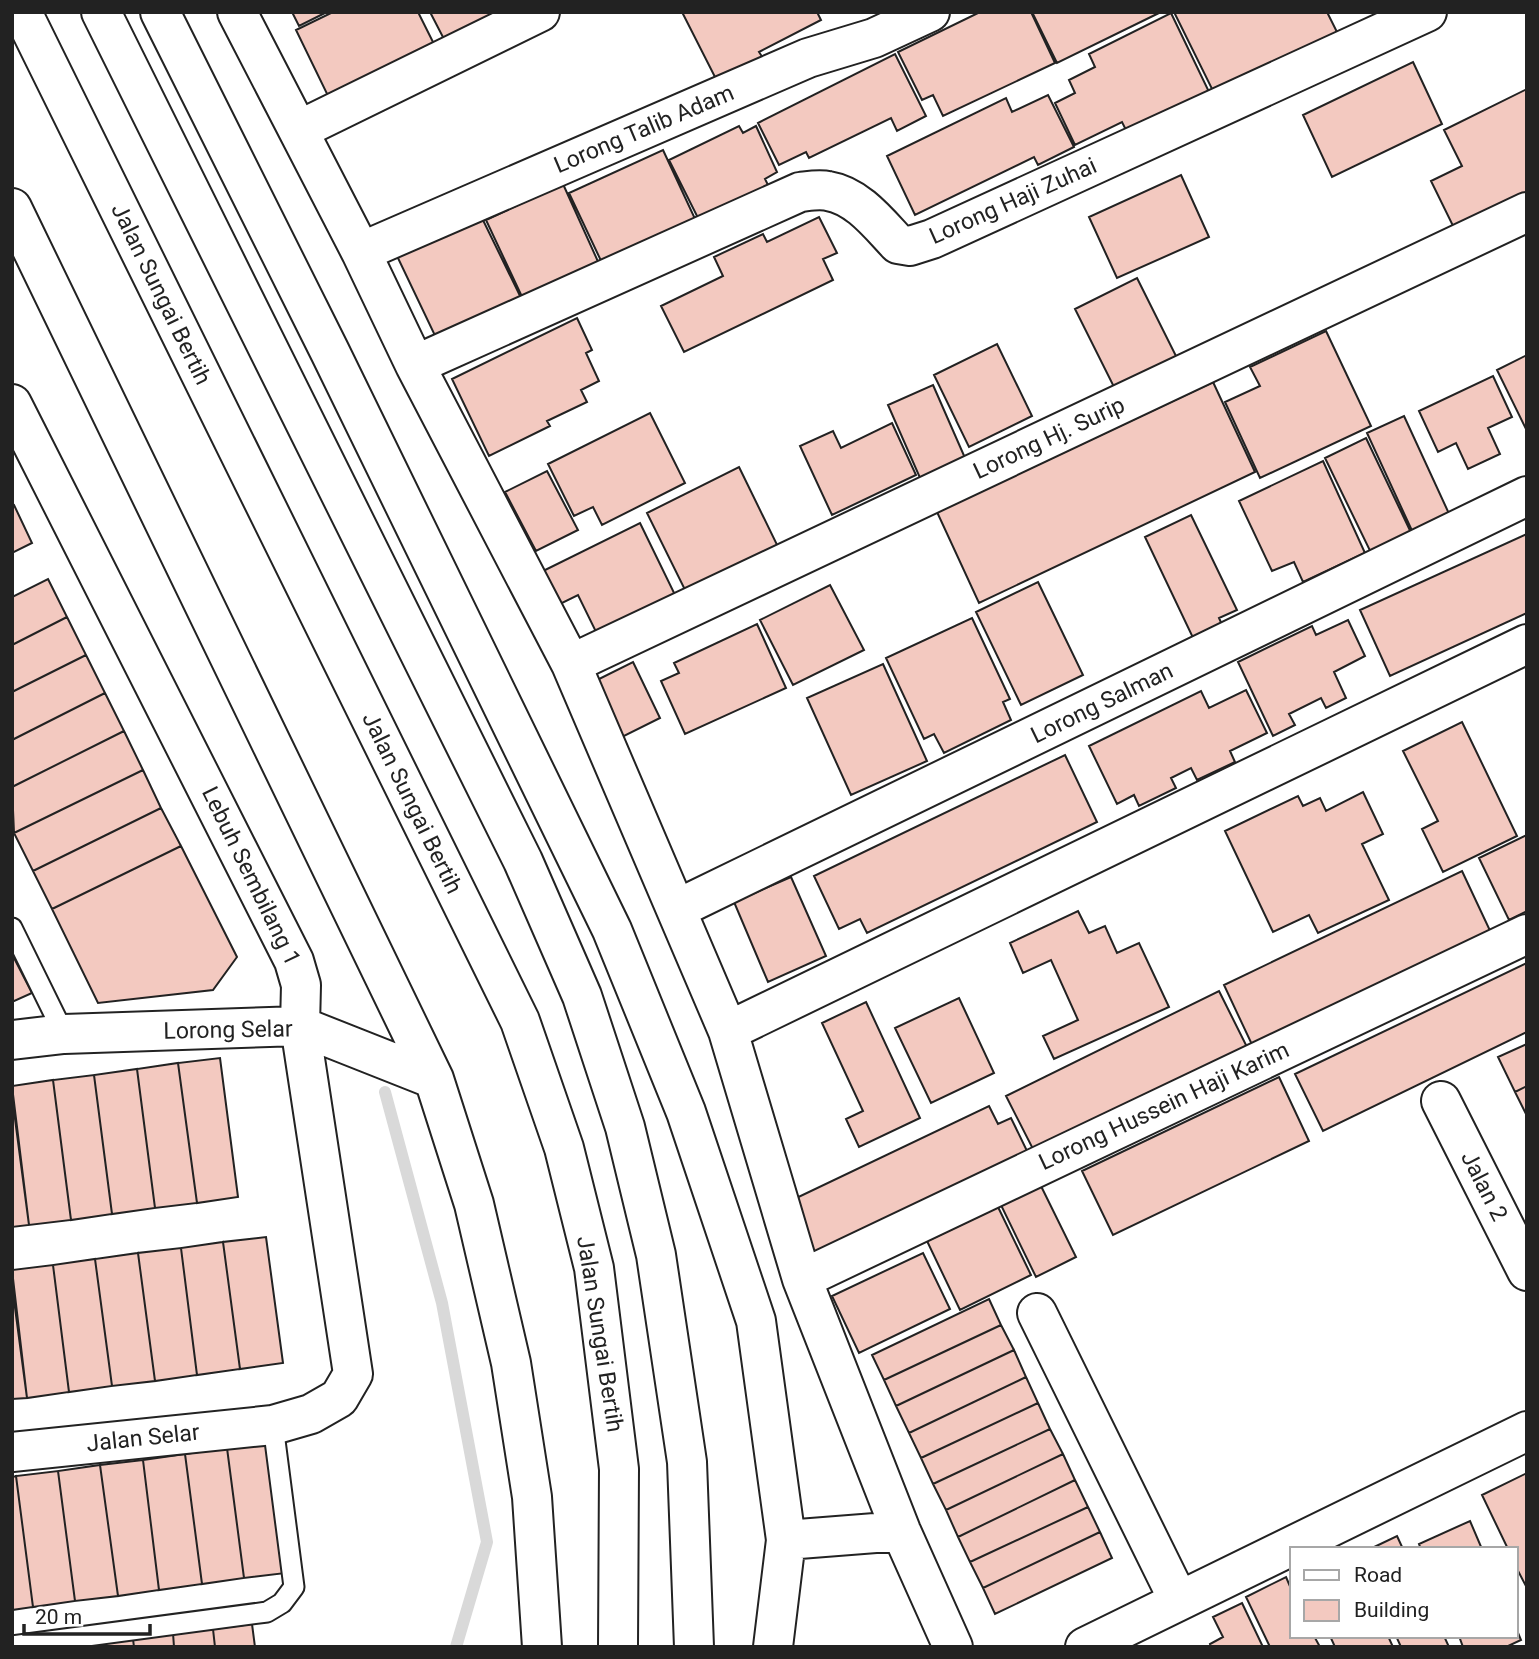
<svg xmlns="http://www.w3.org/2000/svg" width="1539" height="1659" font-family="Roboto,sans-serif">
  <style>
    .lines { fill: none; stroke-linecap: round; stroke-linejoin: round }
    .stream { stroke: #d9d9d9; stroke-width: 12 }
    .building { fill: #f3c9c0; stroke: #222; stroke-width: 2 }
    .service-casing { stroke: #222; stroke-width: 23 }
    .minor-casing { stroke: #222; stroke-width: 42 }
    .primary-casing { stroke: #222; stroke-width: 42 }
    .service { stroke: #fff; stroke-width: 19 }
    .minor { stroke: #fff; stroke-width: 38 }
    .primary { stroke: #fff; stroke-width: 38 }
    .labels { text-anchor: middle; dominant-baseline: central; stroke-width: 5; stroke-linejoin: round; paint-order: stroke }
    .street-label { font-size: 23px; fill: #222; stroke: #fff }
  </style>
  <rect width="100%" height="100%" fill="#fff"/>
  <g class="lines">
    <path class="stream" d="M385 1092 442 1303 487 1542 456 1647"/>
  </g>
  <path class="building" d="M292 12H327L299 26Z
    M333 12H418L436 48 330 100 296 30Z
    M430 12H510L446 43Z
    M682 12H817L821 20 759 52 763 58 717 81Z
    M980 12H1031L1055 63 943 116 933 95 922 100 898 52Z
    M1032 12H1161L1057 63Z
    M1174 12H1327L1338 34 1215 95Z
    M1171 13 1211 96 1129 136 1122 122 1075 145 1055 103 1075 93 1069 80 1095 67 1089 54Z
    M895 54 926 116 897 131 891 118 809 158 806 152 779 165 758 123Z
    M1413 62 1442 124 1332 177 1303 115Z
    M1527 89V197L1456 232 1431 181 1462 166 1444 130Z
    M1048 95 1074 147 1038 165 1034 157 915 215 887 156 1006 98 1012 112Z
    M739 126 743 133 756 126 777 172 765 179 769 187 699 220 669 160Z
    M663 150 696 221 603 265 569 193Z
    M1181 175 1209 237 1117 278 1089 217Z
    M563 184 600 266 524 301 486 220Z
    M481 216 524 304 439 344 397 256Z
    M819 217 837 253 823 259 833 280 684 352 661 306 723 276 714 257 763 234 767 242Z
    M1137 278 1181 366 1119 397 1075 309Z
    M577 318 592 350 586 353 599 381 581 390 587 402 547 421 550 426 489 456 452 379Z
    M1326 331 1371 426 1260 478 1225 402 1260 386 1250 367Z
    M997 344 1032 416 969 447 934 375Z
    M1527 355V431L1497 370Z
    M1493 376 1512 417 1488 428 1500 454 1468 469 1456 443 1438 452 1419 411Z
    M1213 382 1255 472 979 603 937 512Z
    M933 385 969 467 924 487 888 405Z
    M650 413 685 483 602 525 593 507 574 516 548 464Z
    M1404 416 1451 518 1414 535 1367 433Z
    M892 423 916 475 832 515 800 446 833 431 841 448Z
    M1366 438 1415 541 1375 561 1325 458Z
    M1323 461 1365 553 1303 582 1294 562 1272 571 1239 501Z
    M739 467 782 555 690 600 647 513Z
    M547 471 578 530 536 551 505 492Z
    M14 505 32 543 12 553V506Z
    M1191 515 1237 610 1219 618 1224 629 1195 642 1145 537Z
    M640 523 678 601 600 640 578 595 558 605 541 572Z
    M1527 534V613L1390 676 1360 610Z
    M48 579 67 617 12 645V597Z
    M1038 582 1083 675 1021 705 976 612Z
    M830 585 864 650 793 685 760 620Z
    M67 617 86 655 12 692V645Z
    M972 618 1010 699 1003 702 1011 720 944 753 934 734 924 739 886 658Z
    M1348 620 1365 656 1334 672 1346 698 1326 708 1321 698 1289 714 1295 725 1273 736 1238 662 1312 626 1316 635Z
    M757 624 786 688 685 734 661 681 679 673 674 663Z
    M86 655 105 693 12 740V692Z
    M633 662 660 718 620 738 593 682Z
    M883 664 927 761 851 795 807 698Z
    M1246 690 1267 733 1230 751 1235 762 1197 780 1191 768 1171 778 1176 788 1139 806 1134 795 1117 804 1089 746 1201 691 1209 708Z
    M105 693 124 731 12 787V740Z
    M1462 722 1517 836 1443 872 1422 829 1438 821 1403 751Z
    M124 731 143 770 14 833 12 787Z
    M1065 755 1097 822 867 933 860 919 839 929 814 876Z
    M143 770 161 808 33 871 14 833Z
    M1363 792 1383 834 1362 844 1389 900 1318 933 1309 915 1273 932 1225 831 1298 796 1303 806 1320 798 1326 811Z
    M161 808 181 846 52 909 33 871Z
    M1527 835V911L1509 920 1479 858Z
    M181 846 237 957 213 990 98 1003 52 909Z
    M1462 871 1493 937 1255 1051 1224 985Z
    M791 877 826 956 768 982 734 902Z
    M1078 911 1089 933 1105 926 1117 953 1139 943 1169 1007 1054 1059 1043 1036 1078 1020 1051 960 1023 973 1010 943Z
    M12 954 32 993 12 1002Z
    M1527 963V1032L1323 1131 1295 1074Z
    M1219 991 1248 1049 1035 1153 1006 1096Z
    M959 998 994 1073 931 1103 895 1028Z
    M866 1002 920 1118 859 1147 846 1119 863 1111 822 1023Z
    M1527 1044V1086L1515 1092 1498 1057Z
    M220 1058 238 1197 197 1203 178 1063Z
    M178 1063 197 1203 155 1208 137 1069Z
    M137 1069 155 1208 112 1214 94 1075Z
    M94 1075 112 1214 71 1220 53 1080Z
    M1279 1077 1309 1141 1113 1235 1082 1171Z
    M53 1080 71 1220 29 1225 12 1086Z
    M1527 1086V1116L1515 1092Z
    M12 1096 29 1225 12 1227Z
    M989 1106 998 1124 1011 1118 1028 1153 815 1256 790 1201Z
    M1039 1182 1076 1257 1036 1277 999 1201Z
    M998 1207 1031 1275 960 1310 927 1241Z
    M266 1237 283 1363 240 1369 223 1242Z
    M223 1242 240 1369 197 1375 181 1248Z
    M181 1248 197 1375 155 1381 138 1253Z
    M138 1253 155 1381 112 1386 95 1259Z
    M923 1253 950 1309 859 1353 832 1296Z
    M95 1259 112 1386 69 1392 53 1265Z
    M53 1265 69 1392 27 1398 12 1270Z
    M12 1285 27 1398 12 1399Z
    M989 1299 1001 1325 884 1380 872 1355Z
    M1001 1325 1014 1350 896 1406 884 1380Z
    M1014 1350 1026 1377 909 1433 896 1406Z
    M1026 1377 1038 1403 921 1458 909 1433Z
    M1038 1403 1050 1429 933 1484 921 1458Z
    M1050 1429 1063 1454 946 1510 933 1484Z
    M269 1442 286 1573 244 1578 227 1448Z
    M227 1448 244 1578 202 1584 185 1454Z
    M185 1454 202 1584 159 1590 143 1460Z
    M1063 1454 1075 1480 958 1537 946 1510Z
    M143 1460 159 1590 118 1596 100 1465Z
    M100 1465 118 1596 75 1601 58 1471Z
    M58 1471 75 1601 33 1607 16 1476Z
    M1527 1473V1588L1516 1567V1549H1508L1482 1495Z
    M16 1476 33 1607 12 1610V1477Z
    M1075 1480 1088 1507 970 1562 958 1537Z
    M1088 1507 1100 1532 983 1588 970 1562Z
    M1470 1521 1482 1549H1421L1419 1544Z
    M1100 1532 1112 1558 995 1614 983 1588Z
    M1397 1536 1403 1549H1370Z
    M1286 1577 1292 1591V1636H1314L1320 1647H1270L1246 1597Z
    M1242 1603 1263 1647H1211L1210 1644 1223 1637 1213 1617Z
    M252 1624 255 1647H215L213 1629Z
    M1516 1628 1521 1640 1506 1647H1463L1459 1636H1516Z
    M213 1629 215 1647H174L173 1633Z
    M173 1633 174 1647H134L133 1639Z
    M1330 1636H1388L1393 1647H1335Z
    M1396 1636H1444L1449 1647H1401Z
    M133 1639 134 1647H94L93 1643Z"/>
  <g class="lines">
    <g class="service-casing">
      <path id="service" d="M12 928 64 1034
        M12 1646 267 1612 282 1603 294 1587 273 1425"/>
    </g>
    <g class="minor-casing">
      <path id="minor" d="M160 12 330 352 612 930 686 1112 756 1321 786 1540 773 1647
        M237 12 361 252 415 365 571 664 728 1031 802 1279 901 1531 953 1647
        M299 130 540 12
        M12 208 434 1079 474 1204 511 1363 532 1497 542 1647
        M361 252 808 58 874 38 930 12
        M415 365 800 192C809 191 819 189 828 191 858 196 879 224 898 244L910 246 932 239 1427 12
        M12 404 294 961 301 985 300 1026 353 1374 339 1398 311 1414 273 1425 12 1452
        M571 664 1527 212
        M677 909 1527 496
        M728 1031 1527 644
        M12 1040 64 1034 300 1026 434 1079
        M1441 1101 1527 1271
        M802 1279 1527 934
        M1037 1313 1179 1601
        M786 1540 901 1531
        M1085 1647 1527 1431"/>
    </g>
    <g class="primary-casing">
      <path id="primary" d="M22 12 520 1021 564 1148 594 1268 619 1469 618 1647
        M101 12 523 861 582 996 625 1127 656 1255 687 1462 694 1647"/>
    </g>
    <use href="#service" class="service"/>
    <use href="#minor" class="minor"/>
    <use href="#primary" class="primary"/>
  </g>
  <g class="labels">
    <g class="street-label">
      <text transform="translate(644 129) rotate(-23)">Lorong Talib Adam</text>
      <text transform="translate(1013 201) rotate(-24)">Lorong Haji Zuhai</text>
      <text transform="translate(161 294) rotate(64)">Jalan Sungai Bertih</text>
      <text transform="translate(1049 438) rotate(-25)">Lorong Hj. Surip</text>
      <text transform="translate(1102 703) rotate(-26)">Lorong Salman</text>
      <text transform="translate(412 803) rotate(64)">Jalan Sungai Bertih</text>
      <text transform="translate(251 876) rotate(64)">Lebuh Sembilang 1</text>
      <text transform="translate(228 1030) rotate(-1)">Lorong Selar</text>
      <text transform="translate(1164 1106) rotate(-25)">Lorong Hussein Haji Karim</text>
      <text transform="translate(1484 1186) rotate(63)">Jalan 2</text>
      <text transform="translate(600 1334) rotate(81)">Jalan Sungai Bertih</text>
      <text transform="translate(143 1438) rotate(-6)">Jalan Selar</text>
    </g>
  </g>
  <rect width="1539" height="1659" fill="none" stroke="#222222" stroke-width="28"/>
  <rect x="1290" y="1547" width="228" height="91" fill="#ffffff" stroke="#a7a7a7" stroke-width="2"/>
  <rect x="1304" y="1570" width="35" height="10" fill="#ffffff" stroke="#a7a7a7" stroke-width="2"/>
  <text x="1354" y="1582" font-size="21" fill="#222222">Road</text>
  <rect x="1304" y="1600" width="35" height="21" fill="#f3c9c0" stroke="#a7a7a7" stroke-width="2"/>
  <text x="1354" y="1617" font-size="21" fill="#222222">Building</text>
  <path d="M24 1624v10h126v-10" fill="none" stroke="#222222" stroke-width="3.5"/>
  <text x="35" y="1624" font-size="21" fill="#222222" stroke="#ffffff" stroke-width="5" paint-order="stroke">20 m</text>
</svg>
